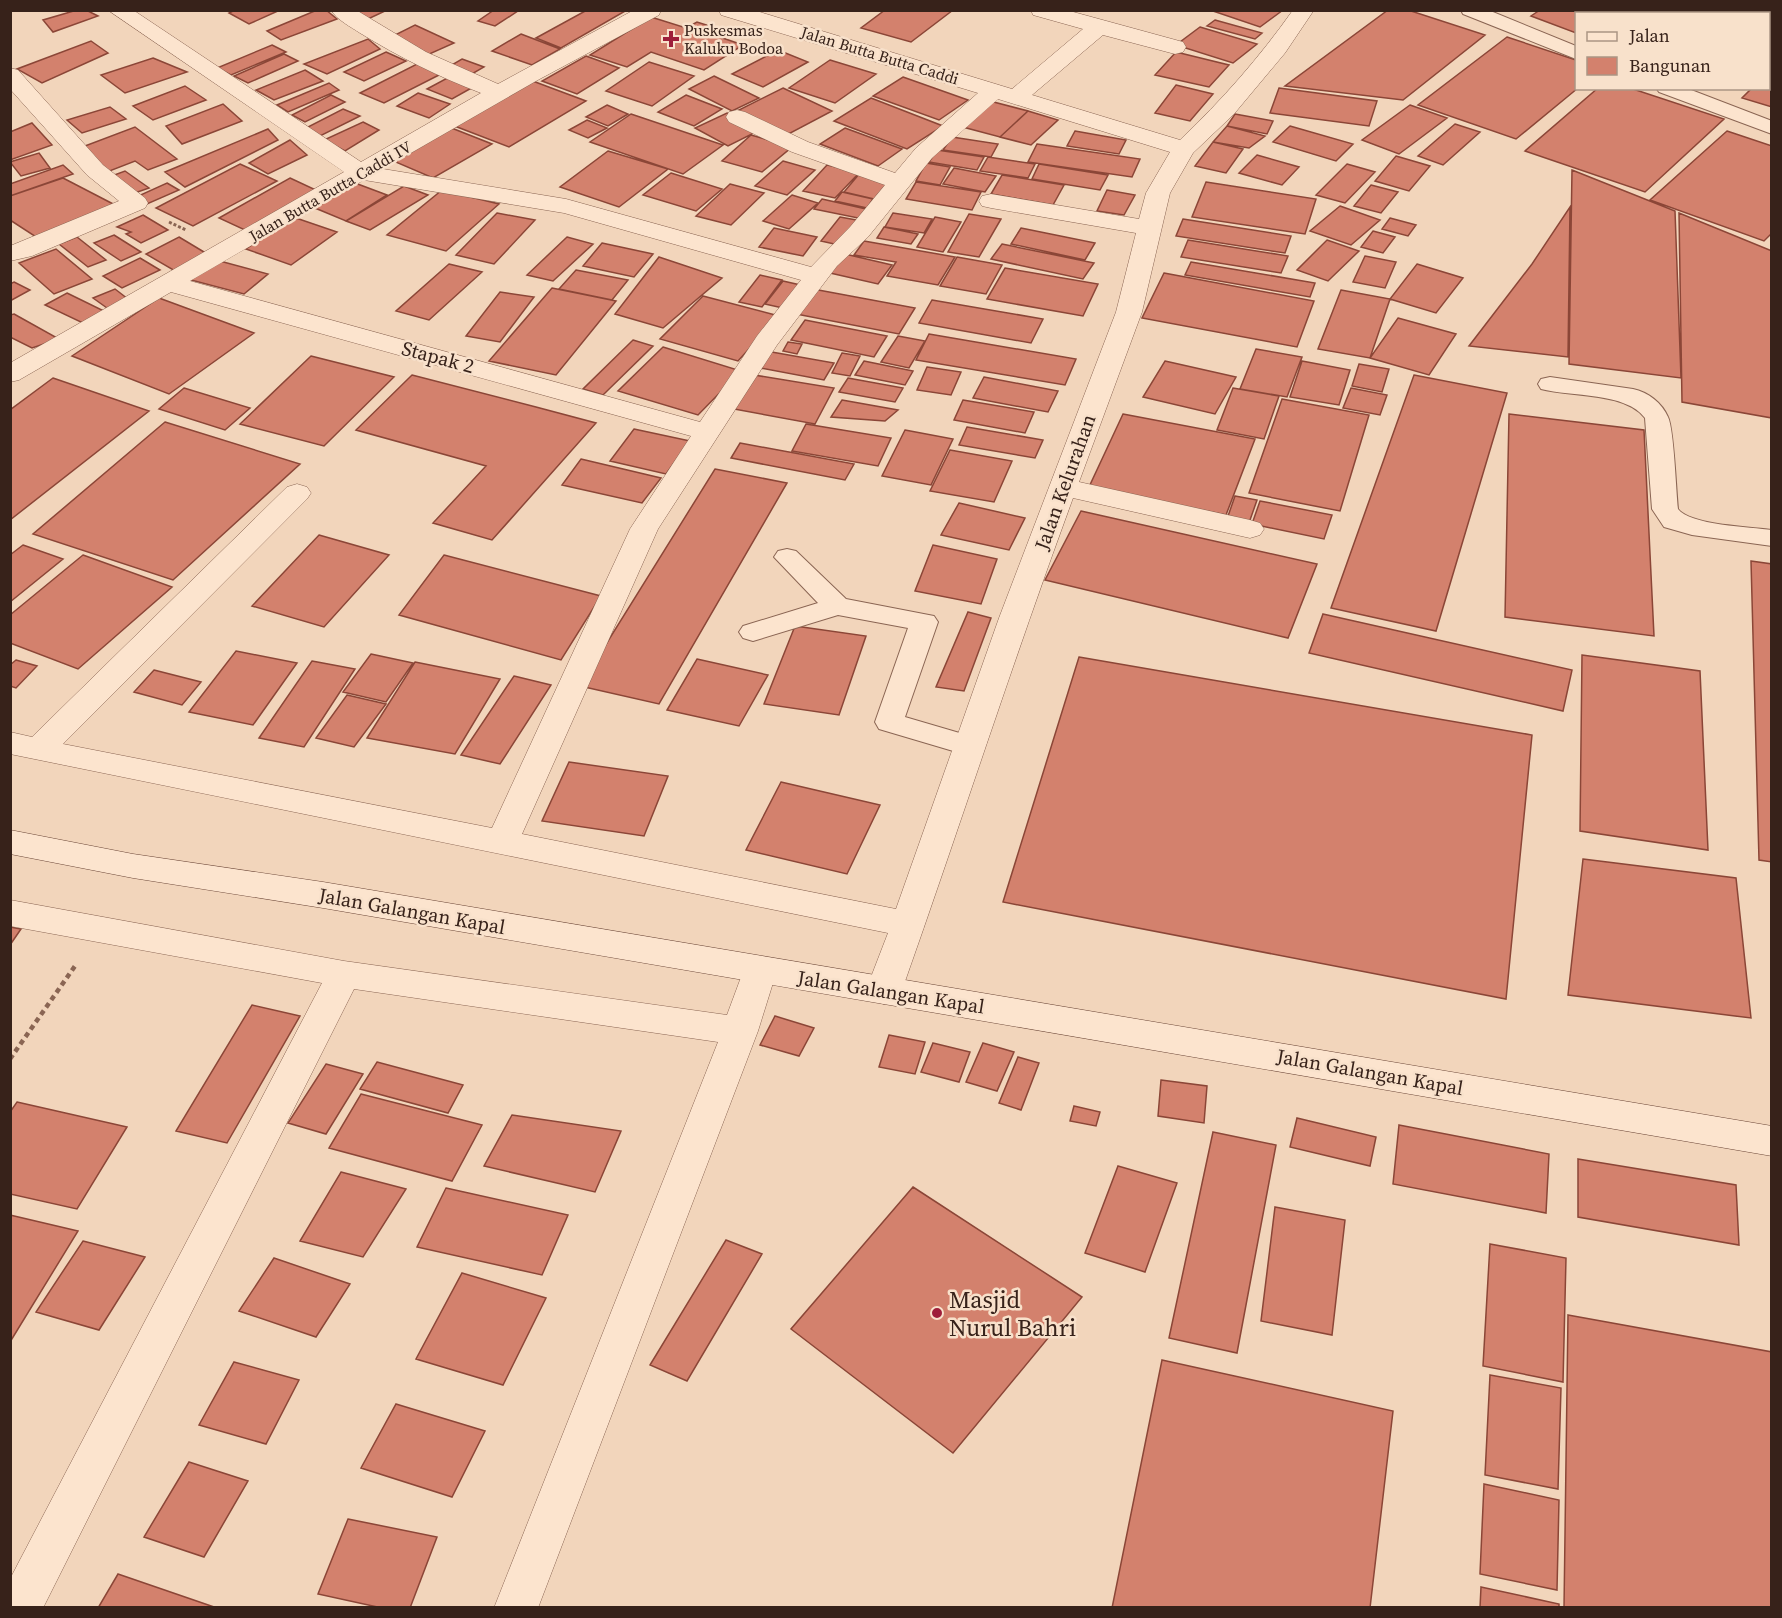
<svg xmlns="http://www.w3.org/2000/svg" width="1782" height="1618" font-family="'Source Serif 4',serif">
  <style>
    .building { fill: #d3816d; stroke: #8b4637; stroke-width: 1.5 }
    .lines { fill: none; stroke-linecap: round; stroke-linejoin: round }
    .lane-casing { stroke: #8a6553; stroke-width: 2 }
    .street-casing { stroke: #8a6553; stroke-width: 1 }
    .secondary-casing { stroke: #6b4637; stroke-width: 1 }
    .path-far1 { stroke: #8a6553; stroke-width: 3; stroke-dasharray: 3 2; stroke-linecap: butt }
    .path { stroke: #8a6553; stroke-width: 4.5; stroke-dasharray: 5 4; stroke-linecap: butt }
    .lane { fill: #fce4ce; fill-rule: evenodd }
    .street { fill: #fce4ce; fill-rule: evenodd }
    .secondary { fill: #fce4ce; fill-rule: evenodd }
    .poi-dot { fill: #9e1e3a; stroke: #f8e1cb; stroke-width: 2 }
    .labels { text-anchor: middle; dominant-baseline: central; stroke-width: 5; stroke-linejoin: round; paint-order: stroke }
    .far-poi-label { font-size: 16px; fill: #37221a; stroke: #f8e1cb; text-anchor: start }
    .far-street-label { font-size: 16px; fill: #37221a; stroke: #f8e1cb }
    .street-label { font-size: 20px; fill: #37221a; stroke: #f8e1cb }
    .near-poi-label { font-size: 24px; fill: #37221a; stroke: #f8e1cb; text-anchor: start }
  </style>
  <rect width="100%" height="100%" fill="#f2d5bb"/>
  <path class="building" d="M77 10H86L98 16 53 32 43 20Z
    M235 10H280L249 24 229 13Z
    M317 10H326L337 19 281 40 267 31Z
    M346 10H387L366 20Z
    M494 10H517L518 11 495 26 478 21Z
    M587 10H627L561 48 536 38Z
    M885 10H953L911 42 861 28Z
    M1210 10H1283L1260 27Z
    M1388 10H1408L1485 35 1403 100 1285 86Z
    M1540 10H1640L1635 14H1576V33L1531 16Z
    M1678 10H1772V58L1768 61V14H1674Z
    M651 17 686 28 697 22 716 28 708 33 743 45 704 70 651 52 627 67 590 55Z
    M1215 20 1262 33 1255 39 1207 26Z
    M415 25 454 43 425 56 393 36Z
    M1200 27 1257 44 1233 63 1176 45Z
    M521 34 560 49 532 65 492 51Z
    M1507 37 1576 60 1578 88 1516 139 1418 105Z
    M368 39 380 49 327 74 304 64Z
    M91 41 108 53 42 83 17 69Z
    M272 45 286 52 231 75 217 68Z
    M778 50 808 62 763 87 732 74Z
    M386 52 406 61 364 81 344 72Z
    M1176 52 1229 65 1209 87 1155 75Z
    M284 54 298 61 248 83 234 76Z
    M586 56 619 68 577 94 542 81Z
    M153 58 187 72 125 93 101 75Z
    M462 59 484 67 465 78 443 70Z
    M830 60 876 74 835 103 789 88Z
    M649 62 694 76 652 106 606 91Z
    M417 64 441 74 384 103 360 93Z
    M305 70 323 81 274 100 256 90Z
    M1772 70V107L1742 98 1752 88H1768V73Z
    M451 76 475 86 452 99 427 89Z
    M714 76 759 98 732 111 689 89Z
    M903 77 968 100 939 120 873 96Z
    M530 80 586 101 509 147 452 125Z
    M329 83 339 90 288 112 277 105Z
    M1176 85 1213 94 1190 121 1155 113Z
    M185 86 206 100 153 120 133 106Z
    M783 88 832 111 781 138 731 114Z
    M1279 88 1377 101 1369 126 1270 113Z
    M1598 88H1630L1724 119 1645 192 1525 151Z
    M418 93 450 104 429 118 397 106Z
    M331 95 345 102 305 122 292 115Z
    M686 95 722 109 694 126 658 112Z
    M871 98 943 126 907 149 834 121Z
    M986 100 1028 111 1000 137 959 126Z
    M223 104 242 121 182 144 166 126Z
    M607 105 628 114 608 126 586 117Z
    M1410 105 1447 118 1399 154 1362 140Z
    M110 107 126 119 82 133 67 120Z
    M343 109 360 116 320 136 306 128Z
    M1028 111 1058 120 1031 145 1000 137Z
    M727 113 760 130 728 146 695 128Z
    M631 114 723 145 683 174 590 142Z
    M1235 114 1273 121 1267 134 1227 126Z
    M587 120 607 128 588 138 569 130Z
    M363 122 379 130 345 151 324 140Z
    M32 123 52 145 10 160V132Z
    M1455 124 1480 132 1443 165 1418 156Z
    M1227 126 1265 136 1249 148 1213 142Z
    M1290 126 1353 144 1336 161 1273 142Z
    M135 127 177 159 148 170 135 161 107 172 77 149Z
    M449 127 492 144 433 178 391 160Z
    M845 128 902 149 878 166 820 144Z
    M268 129 278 140 185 187 165 172Z
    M1075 131 1126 140 1119 154 1067 146Z
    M1727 131 1772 146V233L1764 241 1650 200Z
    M751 135 792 147 762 172 722 161Z
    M952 137 998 144 991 157 943 150Z
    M290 140 307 155 268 174 249 163Z
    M1213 142 1243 149 1226 173 1195 166Z
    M1037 144 1140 159 1132 177 1028 162Z
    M937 150 984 157 977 170 929 162Z
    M608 151 668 169 619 207 560 187Z
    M39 153 50 168 21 176 10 162Z
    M1257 155 1299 167 1282 185 1239 173Z
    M1396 156 1430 166 1409 191 1375 181Z
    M988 157 1035 164 1028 178 980 171Z
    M783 161 815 170 787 195 755 186Z
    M926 163 950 167 940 185 916 181Z
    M240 164 277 181 193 226 156 208Z
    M1039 164 1108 175 1100 190 1032 179Z
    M1347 164 1375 172 1345 203 1316 195Z
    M63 165 73 174 10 196V184Z
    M827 165 860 172 835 198 803 191Z
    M954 168 996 176 985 192 943 184Z
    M1572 170 1675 211 1681 378 1569 364Z
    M125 171 149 188 132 194 109 177Z
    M671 173 722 189 696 211 643 195Z
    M860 173 890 180 874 199 844 192Z
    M1002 175 1064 185 1053 205 991 194Z
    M63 178 117 206 36 237 10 220V196Z
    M290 178 318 191 247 231 219 218Z
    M916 182 981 192 972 210 906 199Z
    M1206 182 1316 199 1305 234 1192 217Z
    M167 183 179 190 147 204 136 197Z
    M355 183 387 195 346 221 315 208Z
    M730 184 764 193 731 225 696 216Z
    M1371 185 1398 192 1381 213 1354 206Z
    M404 186 428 195 370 230 346 221Z
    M442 190 499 204 446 251 387 235Z
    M1107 190 1135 195 1124 215 1097 211Z
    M842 192 873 199 867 208 835 201Z
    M792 195 818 203 789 229 763 221Z
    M822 199 866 209 858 218 814 209Z
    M1340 206 1380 220 1351 245 1310 231Z
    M1570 207 1568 357 1469 346 1532 264Z
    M497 213 535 220 494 264 456 255Z
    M893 213 932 219 924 233 885 227Z
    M1679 213 1772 251V418L1682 402Z
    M969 214 1001 219 979 257 948 252Z
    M143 215 168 230 141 243 126 234 131 232 117 227Z
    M293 217 337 232 291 265 246 249Z
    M840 217 862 221 843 246 821 241Z
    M935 217 961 222 943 252 917 247Z
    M1390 218 1416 225 1408 236 1382 229Z
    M1183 219 1291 236 1285 253 1176 236Z
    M884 227 918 234 911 244 877 238Z
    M774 228 817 237 803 256 759 247Z
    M1021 228 1095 243 1085 260 1011 244Z
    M1373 231 1395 237 1383 253 1361 247Z
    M114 235 141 252 121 261 94 243Z
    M77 237 106 260 88 267 59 244Z
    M179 237 209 255 175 271 146 254Z
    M567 237 593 244 553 281 527 275Z
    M1188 240 1288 256 1281 273 1181 257Z
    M1327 240 1359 251 1328 281 1297 270Z
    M864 241 955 257 938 285 887 276 896 262 854 255Z
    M602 243 653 254 634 277 583 266Z
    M1002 244 1094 263 1083 279 991 259Z
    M56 249 92 279 54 294 19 263Z
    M845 254 892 265 878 284 830 273Z
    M1365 256 1396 262 1385 288 1353 282Z
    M659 257 722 278 663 328 615 314Z
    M957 257 1002 265 986 294 940 286Z
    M140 258 160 270 122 288 103 276Z
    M216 260 268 274 244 294 191 280Z
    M1191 262 1315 283 1310 297 1185 275Z
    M449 264 482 272 429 320 396 311Z
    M1417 264 1463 278 1436 313 1390 299Z
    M1005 268 1098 284 1083 316 987 299Z
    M576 270 628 280 612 300 559 289Z
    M1164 273 1314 301 1297 347 1142 318Z
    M760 275 782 280 762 307 739 302Z
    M783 281 805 286 787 309 765 304Z
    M14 282 30 290 10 301V284Z
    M552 288 616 301 556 375 489 361Z
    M115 289 128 299 107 308 93 298Z
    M813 289 915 308 899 334 796 314Z
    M1341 290 1390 299 1370 358 1318 349Z
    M500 292 534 297 500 342 466 336Z
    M67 293 108 313 87 325 45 305Z
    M703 296 779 316 738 361 660 339Z
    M159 298 254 333 169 394 72 356Z
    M932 300 1043 319 1031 343 919 323Z
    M14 314 59 339 32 348 10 337V315Z
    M1398 318 1456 334 1429 375 1370 358Z
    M805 320 887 336 874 357 791 340Z
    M929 334 1076 359 1065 385 916 360Z
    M898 336 925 341 909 368 881 362Z
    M633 340 653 346 603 395 583 389Z
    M788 342 802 344 797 354 783 351Z
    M663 347 741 371 698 415 618 391Z
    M1256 349 1302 357 1287 397 1240 389Z
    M766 351 834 363 824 380 755 367Z
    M842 353 860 356 850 376 832 373Z
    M311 356 394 377 324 446 240 424Z
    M864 361 913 371 905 385 855 375Z
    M1165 361 1236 377 1215 414 1143 397Z
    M1302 361 1350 370 1339 405 1290 397Z
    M1359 364 1389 369 1382 392 1352 386Z
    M927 367 961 372 951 395 917 390Z
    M412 375 536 407 596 423 492 540 433 523 486 466 356 430Z
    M754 375 834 388 815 424 734 409Z
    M1414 375 1507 393 1436 631 1331 608Z
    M984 377 1058 391 1048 412 973 398Z
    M53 378 149 411 10 520V410Z
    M848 378 903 388 895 402 839 392Z
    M184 388 250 408 225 430 159 409Z
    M1233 388 1279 396 1264 439 1217 430Z
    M1351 388 1387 395 1380 415 1343 408Z
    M1282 399 1369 415 1340 511 1249 493Z
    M842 400 898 410 885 421 831 417Z
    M963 400 1034 412 1025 433 954 420Z
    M1123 414 1255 439 1226 515 1089 487Z
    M1509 414 1644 430 1654 636 1505 617Z
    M165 422 300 464 173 580 33 534Z
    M806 424 891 438 878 466 792 451Z
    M967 427 1043 440 1035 458 959 445Z
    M634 429 690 441 666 474 610 461Z
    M905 430 953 439 931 485 882 476Z
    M740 443 854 464 845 480 731 458Z
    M950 450 1012 461 994 502 930 491Z
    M581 459 661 478 642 503 562 485Z
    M715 469 787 483 659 704 580 686Z
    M1235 496 1257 500 1249 523 1227 519Z
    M1260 501 1332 515 1324 539 1252 524Z
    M959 503 1025 518 1009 550 941 535Z
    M1081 511 1317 564 1288 638 1045 580Z
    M319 535 389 555 324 627 252 606Z
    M23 545 63 559 10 602V555Z
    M933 545 997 559 981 604 915 591Z
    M83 555 172 587 78 669 10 643V615Z
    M444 555 601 596 561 660 399 615Z
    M1751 561 1772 564V862L1759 860Z
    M968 612 991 618 964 691 936 687Z
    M1323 614 1572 670 1563 711 1309 653Z
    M795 626 866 636 839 715 764 704Z
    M236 651 297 663 253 725 189 712Z
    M371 654 413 663 386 702 343 692Z
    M1582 655 1700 671 1708 850 1580 831Z
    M1079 657 1532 735 1506 999 1003 902Z
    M697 659 768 675 739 726 667 710Z
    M16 660 37 666 16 688 10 686V665Z
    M312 661 355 669 304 747 259 738Z
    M415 662 500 679 455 754 367 738Z
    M154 670 201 682 182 705 134 692Z
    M514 676 551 685 500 764 461 755Z
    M347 695 386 704 354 747 316 738Z
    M569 762 668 776 644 836 542 821Z
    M781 782 880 805 847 874 746 850Z
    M1583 859 1736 878 1751 1018 1568 995Z
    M10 927 21 929 10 945Z
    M252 1005 300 1016 227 1143 176 1131Z
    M775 1016 814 1028 799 1056 760 1045Z
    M889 1035 925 1042 915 1074 879 1067Z
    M933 1043 970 1052 959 1082 921 1072Z
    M983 1043 1014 1052 997 1091 966 1082Z
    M1018 1057 1039 1063 1021 1110 999 1103Z
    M377 1062 463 1085 448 1113 360 1089Z
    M326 1064 363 1074 326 1134 288 1123Z
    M1161 1080 1207 1086 1204 1123 1158 1116Z
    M361 1094 482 1125 452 1181 329 1148Z
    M17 1102 127 1127 77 1209 10 1194V1112Z
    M1074 1106 1100 1112 1096 1126 1070 1121Z
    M512 1115 621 1131 595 1192 484 1166Z
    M1297 1118 1376 1137 1370 1166 1290 1147Z
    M1399 1125 1549 1154 1546 1213 1393 1184Z
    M1213 1132 1276 1145 1237 1353 1169 1338Z
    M1578 1159 1736 1185 1739 1245 1578 1217Z
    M1118 1166 1177 1183 1145 1272 1085 1253Z
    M341 1172 406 1189 363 1257 300 1241Z
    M913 1187 1082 1297 953 1453 791 1329Z
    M446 1188 568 1215 542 1275 417 1247Z
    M1275 1207 1345 1220 1332 1335 1261 1321Z
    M10 1215 78 1231 10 1342Z
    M726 1240 762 1254 687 1381 650 1365Z
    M83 1241 145 1257 99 1330 36 1312Z
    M1490 1244 1566 1258 1563 1382 1483 1366Z
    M274 1258 350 1284 316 1337 239 1311Z
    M462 1273 546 1298 503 1385 416 1359Z
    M1568 1315 1772 1352V1608H1564Z
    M1162 1360 1393 1411 1370 1608H1112Z
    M234 1362 299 1380 266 1444 199 1425Z
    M1490 1375 1561 1388 1558 1489 1485 1475Z
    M396 1404 485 1431 452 1497 361 1468Z
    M189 1462 248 1481 204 1557 144 1537Z
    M1484 1484 1559 1500 1557 1590 1480 1574Z
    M348 1519 437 1537 410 1608H382L318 1594Z
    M118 1574 217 1608H98Z
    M1481 1587 1559 1604V1608H1480Z"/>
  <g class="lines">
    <g class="lane-casing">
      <path id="lane" d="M1461 10H1488L1576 46V59L1463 14Z
        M1656 88H1686L1772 121V134L1659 92Z
        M1550 377 1633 389C1648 392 1662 403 1668 417 1674 429 1676 491 1678 509 1689 525 1751 527 1772 530V546L1692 535 1664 527 1652 509 1645 418C1626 392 1571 397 1541 389L1538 384 1541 379Z
        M787 549 796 551 846 599 934 616 938 622 905 717 980 739 985 746 980 753 970 756 960 753 879 729 875 722 908 628 838 615 753 641 743 638 739 632 743 626 818 603 774 557 778 551Z"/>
    </g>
    <g class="street-casing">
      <path id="street" d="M108 10H133L361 162 481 93C439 77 399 57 360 33 351 27 337 20 331 10H356L426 52 498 84 634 10H661L659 15 536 81 383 169 566 199 811 267 850 227 885 185 792 152 729 122 726 117 729 112 737 110 745 112 808 142 895 173 916 148 978 93 721 15 719 10H753L1012 89 1083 29 1033 15 1031 10H1066L1183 42 1186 47 1183 52 1175 54 1103 35 1032 95 1180 140C1222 100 1259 58 1293 10H1314L1285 53 1234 114 1193 153 1170 193 1142 312 1079 482 1250 520 1260 523 1264 529 1260 535 1250 538 1073 498C1013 661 960 826 902 990L897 1000 884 1004 871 1000 866 990 888 933 10 754V732L32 737 287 487 297 484 307 487 311 493 307 499 63 744 492 828 630 529 691 436 171 292 19 380 10 382V363L344 172ZM998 99 1170 152 1146 193 1139 219 991 194 982 196 979 201 982 206 991 208 1136 233 1116 312 999 618 896 909 522 834 658 529 777 345 837 266 868 237 932 158ZM364 180 564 213 801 280 757 336 700 422 190 281Z
        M10 68 18 70 103 165 145 198 148 203 145 208 32 256 10 261V246L119 201 87 175 10 89Z
        M10 900 344 961 727 1015 747 961 759 957 771 961 777 970 758 1031 538 1608H494L718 1042 354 989 43 1608H10V1579L322 983 10 926Z"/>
    </g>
    <g class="secondary-casing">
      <path id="secondary" d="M10 830 133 854 323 882 1772 1126V1156L323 908 133 878 10 854Z"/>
    </g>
    <path class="path-far1" d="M169 222 186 230"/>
    <path class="path" d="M10 1059 75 966"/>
    <use href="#lane" class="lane"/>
    <use href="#street" class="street"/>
    <use href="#secondary" class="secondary"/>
  </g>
  <g class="poi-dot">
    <path d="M668 30h6v6h6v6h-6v6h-6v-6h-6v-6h6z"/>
    <circle cx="937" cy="1313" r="6"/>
  </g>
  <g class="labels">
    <g class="far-poi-label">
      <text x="684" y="30">Puskesmas<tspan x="684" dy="18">Kaluku Bodoa</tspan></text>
    </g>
    <g class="far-street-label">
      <text transform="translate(880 55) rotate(17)">Jalan Butta Butta Caddi</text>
      <text transform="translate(330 191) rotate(-30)">Jalan Butta Butta Caddi IV</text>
    </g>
    <g class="street-label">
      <text transform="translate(438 357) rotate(15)">Stapak 2</text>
      <text transform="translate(1065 482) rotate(-70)">Jalan Kelurahan</text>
      <text transform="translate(412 911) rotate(10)">Jalan Galangan Kapal</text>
      <text transform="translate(891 992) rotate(9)">Jalan Galangan Kapal</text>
      <text transform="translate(1370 1072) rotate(10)">Jalan Galangan Kapal</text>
    </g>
    <g class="near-poi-label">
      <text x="949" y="1299">Masjid<tspan x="949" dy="28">Nurul Bahri</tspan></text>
    </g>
  </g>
  <rect width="1782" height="1618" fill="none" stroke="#37221a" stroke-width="24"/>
  <rect x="1575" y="12" width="195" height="78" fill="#f8e1cb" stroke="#ab9584" stroke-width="1.5"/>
  <rect x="1587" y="32" width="30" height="9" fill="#fce4ce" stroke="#ab9584" stroke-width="1.5"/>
  <text x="1629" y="42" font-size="18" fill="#37221a">Jalan</text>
  <rect x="1587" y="57" width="30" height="18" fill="#d3816d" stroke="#ab9584" stroke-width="1.5"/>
  <text x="1629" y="72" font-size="18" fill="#37221a">Bangunan</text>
</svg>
